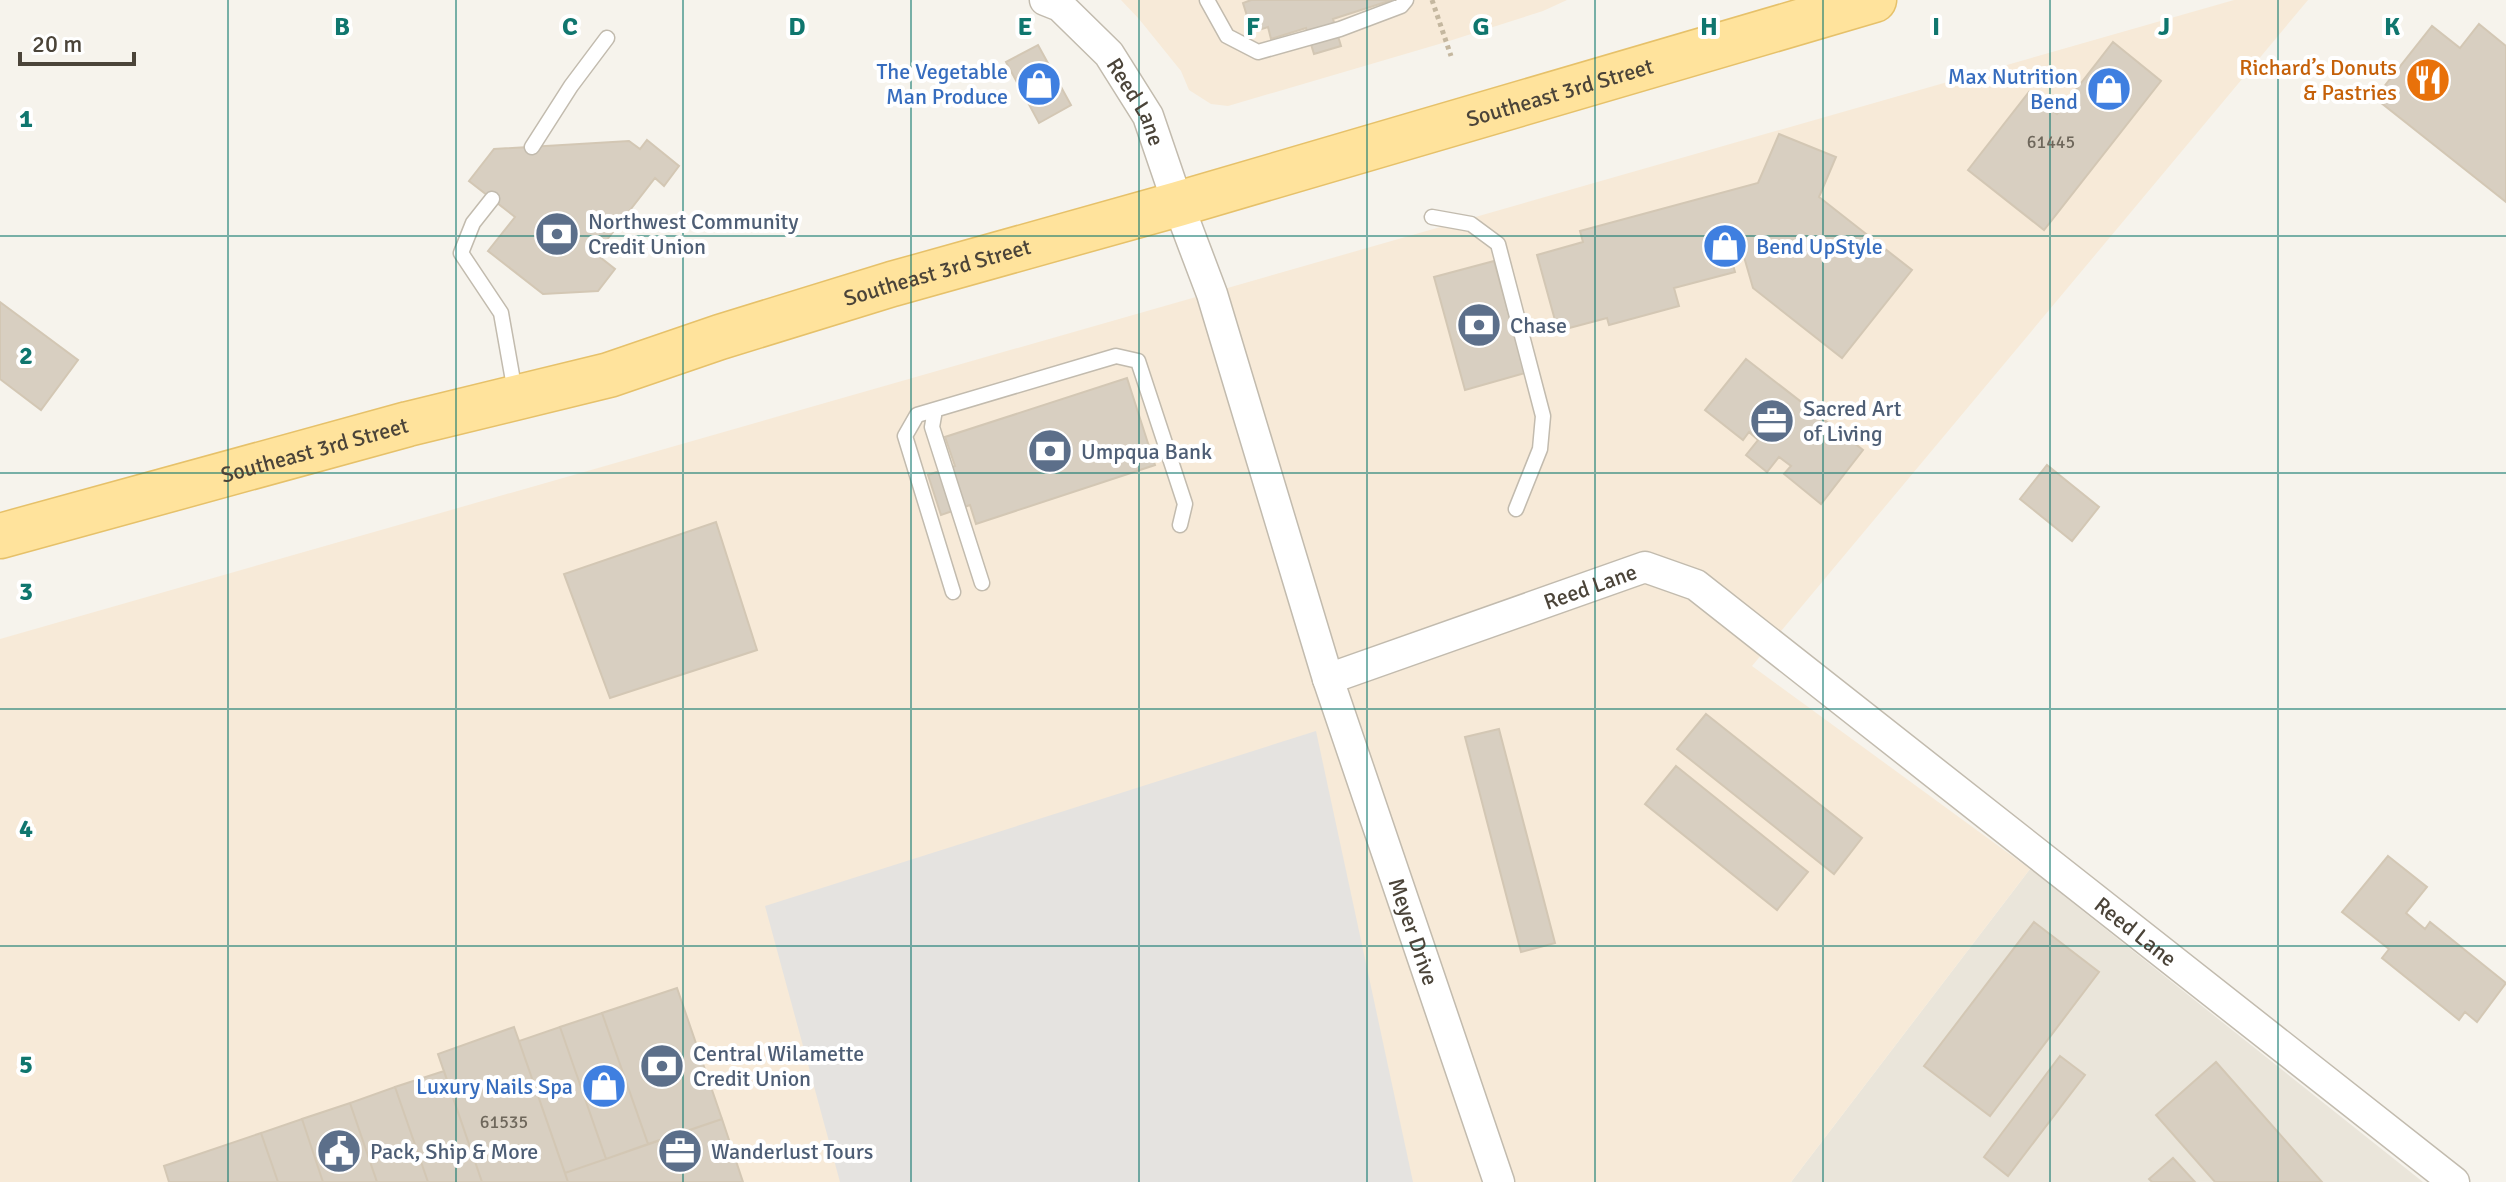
<svg xmlns="http://www.w3.org/2000/svg" width="2506" height="1182" font-family="Signika,sans-serif">
  <style>
    .residential { fill: #eae5da }
    .commercial { fill: #f7ead8 }
    .parking { fill: #e5e3e0 }
    .building { fill: #d8cfc1; stroke: #d3c7b4; stroke-width: 2 }
    .lines { fill: none; stroke-linecap: round; stroke-linejoin: round }
    .service-casing { stroke: #c2bbae; stroke-width: 17 }
    .minor-casing { stroke: #c2bbae; stroke-width: 33 }
    .primary-casing { stroke: #e6c16a; stroke-width: 47 }
    .path { stroke: #c4b79f; stroke-width: 5; stroke-dasharray: 4 4; stroke-linecap: butt }
    .service { stroke: #fff; stroke-width: 14 }
    .minor { stroke: #fff; stroke-width: 30 }
    .primary { stroke: #ffe39c; stroke-width: 44 }
    .grid { fill: none; stroke: #0f766e; stroke-width: 2; stroke-opacity: 0.55 }
    .labels { text-anchor: middle; dominant-baseline: central; stroke-width: 8; stroke-linejoin: round; paint-order: stroke }
    .number-label { font-size: 18px; fill: #6e675b }
    .food-label { font-size: 22px; fill: #c56008; stroke: #fff; text-anchor: end }
    .shop-label { font-size: 22px; fill: #366cbe; stroke: #fff; text-anchor: end }
    .street-label { font-size: 22px; fill: #4b4439; stroke: #fff }
    .service-label { font-size: 22px; fill: #4e5e75; stroke: #fff; text-anchor: start }
    .grid-label { font-size: 26px; text-anchor: middle; font-weight: bold; fill: #0f766e; stroke: #fff; stroke-width: 8; stroke-linejoin: round; paint-order: stroke }
  </style>
  <rect width="100%" height="100%" fill="#f6f3ec"/>
  <path class="residential" d="M2030 869 2423 1182H1791Z"/>
  <path class="commercial" d="M1121 0H1567L1543 11 1446 42 1228 106 1211 104 1189 90 1181 71 1139 19Z
    M2234 0H2308L1752 666 2030 869 1791 1182H0V639Z"/>
  <path class="parking" d="M1316 731 1413 1182H840L765 906Z"/>
  <path class="building" d="M1251 0H1392L1333 19 1341 46 1314 54 1306 28 1271 39 1268 27 1252 32 1243 3Z
    M2479 24 2506 46V202L2375 98 2432 26 2460 48Z
    M2113 42 2161 81 2044 230 1968 170 2029 92 2057 114Z
    M1038 45 1071 105 1039 123 1006 62Z
    M1779 134 1836 157 1819 197 1912 270 1842 358 1753 288 1742 250 1730 254 1735 272 1674 288 1679 306 1609 325 1607 318 1558 331 1537 255 1583 242 1580 231 1758 183Z
    M647 140 679 166 664 186 655 178 596 254 615 269 598 291 543 294 488 251 515 217 469 181 494 149 629 141 640 149Z
    M1494 261 1525 373 1465 390 1434 277Z
    M0 302 78 360 41 410 0 379Z
    M1746 359 1863 450 1821 504 1784 474 1791 466 1779 457 1767 472 1746 455 1758 440 1749 432 1743 440 1705 410Z
    M1127 378 1155 465 976 524 970 505 941 515 928 475 955 466 945 437Z
    M2047 465 2099 507 2072 541 2020 499Z
    M716 522 757 650 610 698 564 574Z
    M1706 714 1862 838 1834 874 1677 749Z
    M1499 729 1555 943 1521 952 1465 737Z
    M1676 766 1808 872 1777 910 1645 804Z
    M2388 856 2427 887 2406 913 2425 929 2430 922 2506 983 2477 1022 2465 1012 2459 1020 2382 958 2389 949 2342 912Z
    M2034 922 2099 972 1990 1116 1924 1066Z
    M677 988 722 1119 648 1144 602 1013Z
    M602 1013 648 1144 606 1159 560 1027Z
    M514 1027 519 1041 568 1182H482L438 1054Z
    M560 1027 606 1159 565 1173 519 1041Z
    M2060 1056 2085 1075 2008 1176 1984 1157Z
    M2216 1062 2322 1182H2215L2156 1115Z
    M444 1071 482 1182H428L395 1087Z
    M395 1087 428 1182H377L350 1103Z
    M350 1103 377 1182H323L302 1119Z
    M302 1119 323 1182H278L261 1133Z
    M722 1119 743 1182H568L565 1173Z
    M261 1133 278 1182H169L164 1166Z
    M2173 1158 2195 1182H2152L2149 1179Z"/>
  <g class="lines">
    <g class="service-casing">
      <path id="service" d="M1207 0 1227 36 1258 52 1340 29 1401 6 1406 0
        M532 147 571 86 607 38
        M492 199 473 223 461 253 501 313 515 392
        M1432 217 1471 224 1498 244 1543 416 1540 449 1516 509
        M935 410 932 427 982 583
        M953 592 905 436 917 415 1116 356 1138 361 1185 504 1180 525"/>
    </g>
    <g class="minor-casing">
      <g id="minor">
        <path id="s1" d="M1045 0 1060 6 1109 54 1148 116 1178 204 1212 294 1328 679 1499 1182"/>
        <path id="s2" d="M1328 679 1645 567 1696 585 2454 1182"/>
      </g>
    </g>
    <g class="primary-casing">
      <g id="primary">
        <path id="s3" d="M0 536 408 424 609 375 720 337 892 284 1178 204 1874 0"/>
      </g>
    </g>
    <path class="path" d="M1432 0 1451 56"/>
    <use href="#service" class="service"/>
    <use href="#minor" class="minor"/>
    <use href="#primary" class="primary"/>
  </g>
  <path class="grid" d="M228 0V1182M456 0V1182M683 0V1182M911 0V1182M1139 0V1182M1367 0V1182M1595 0V1182M1823 0V1182M2050 0V1182M2278 0V1182M0 236H2506M0 473H2506M0 709H2506M0 946H2506"/>
  <defs>
    <g id="restaurant-disc" transform="scale(2.3)"><circle r="9.5" fill="#e8710a" stroke="#fff"/><path d="M-5-6h1v4h1v-4h1v4h1v-4h1v5L-1.5 .5V6h-2V.5L-5-1ZM5-6V6H3V1.5H1.5Q1.5-4 5-6Z" fill="#fff"/></g>
    <g id="shop-disc" transform="scale(2.3)"><circle r="9.5" fill="#3f7fe0" stroke="#fff"/><path d="M-5-2.5h2.3a2.7 3.5 0 0 1 5.4 0H5L5.5 6h-11ZM-1.5-2.5h3a1.5 2.3 0 0 0-3 0Z" fill="#fff"/></g>
    <g id="bank-disc" transform="scale(2.3)"><circle r="9.5" fill="#5c6f8a" stroke="#fff"/><path d="M-6-4H6V4H-6ZM0-2.3a2.3 2.3 0 1 0 0 4.6a2.3 2.3 0 1 0 0-4.6Z" fill="#fff"/></g>
    <g id="office-disc" transform="scale(2.3)"><circle r="9.5" fill="#5c6f8a" stroke="#fff"/><path d="M-6-3h4V-5.5h4V-3h4V5H-6ZM-1-4.5V-3h2v-1.5ZM-6 0V1H6V0Z" fill="#fff"/></g>
    <g id="civic-disc" transform="scale(2.3)"><circle r="9.5" fill="#5c6f8a" stroke="#fff"/><path d="M-.6-6.5H3V-4.5H.6V-3L4-1V1h2V6H-6V1h2V-1L-.6-3ZM-1.2 2.5V6h2.4V2.5Z" fill="#fff"/></g>
  </defs>
  <g fill-rule="evenodd">
    <use href="#restaurant-disc" x="2428" y="80"/>
    <use href="#shop-disc" x="1039" y="84"/>
    <use href="#shop-disc" x="2109" y="89"/>
    <use href="#bank-disc" x="557" y="234"/>
    <use href="#shop-disc" x="1725" y="246"/>
    <use href="#bank-disc" x="1479" y="325"/>
    <use href="#office-disc" x="1772" y="421"/>
    <use href="#bank-disc" x="1050" y="451"/>
    <use href="#bank-disc" x="662" y="1066"/>
    <use href="#shop-disc" x="604" y="1086"/>
    <use href="#civic-disc" x="339" y="1151"/>
    <use href="#office-disc" x="680" y="1151"/>
  </g>
  <g class="labels">
    <g class="number-label">
      <text x="2051" y="142">61445</text>
      <text x="504" y="1122">61535</text>
    </g>
    <g class="food-label">
      <text x="2397" y="67">Richard’s Donuts<tspan x="2397" dy="25">&amp; Pastries</tspan></text>
    </g>
    <g class="shop-label">
      <text x="1008" y="71">The Vegetable<tspan x="1008" dy="25">Man Produce</tspan></text>
      <text x="2078" y="76">Max Nutrition<tspan x="2078" dy="25">Bend</tspan></text>
      <text x="1756" y="246" text-anchor="start">Bend UpStyle</text>
      <text x="573" y="1086">Luxury Nails Spa</text>
    </g>
    <g class="street-label">
      <text stroke="none"><textPath href="#s3" startOffset="1622">Southeast 3rd Street</textPath></text>
      <text stroke="none"><textPath href="#s1" startOffset="140">Reed Lane</textPath></text>
      <text stroke="none"><textPath href="#s3" startOffset="974">Southeast 3rd Street</textPath></text>
      <text stroke="none"><textPath href="#s3" startOffset="326">Southeast 3rd Street</textPath></text>
      <text stroke="none"><textPath href="#s2" startOffset="278">Reed Lane</textPath></text>
      <text stroke="none"><textPath href="#s1" startOffset="1016">Meyer Drive</textPath></text>
      <text stroke="none"><textPath href="#s2" startOffset="950">Reed Lane</textPath></text>
    </g>
    <g class="service-label">
      <text x="588" y="221">Northwest Community<tspan x="588" dy="25">Credit Union</tspan></text>
      <text x="1510" y="325">Chase</text>
      <text x="1803" y="408">Sacred Art<tspan x="1803" dy="25">of Living</tspan></text>
      <text x="1081" y="451">Umpqua Bank</text>
      <text x="693" y="1053">Central Wilamette<tspan x="693" dy="25">Credit Union</tspan></text>
      <text x="370" y="1151">Pack, Ship &amp; More</text>
      <text x="711" y="1151">Wanderlust Tours</text>
    </g>
  </g>
  <g class="grid-label">
    <text x="342" y="35">B</text>
    <text x="570" y="35">C</text>
    <text x="797" y="35">D</text>
    <text x="1025" y="35">E</text>
    <text x="1253" y="35">F</text>
    <text x="1481" y="35">G</text>
    <text x="1709" y="35">H</text>
    <text x="1936" y="35">I</text>
    <text x="2164" y="35">J</text>
    <text x="2392" y="35">K</text>
    <text x="26" y="127">1</text>
    <text x="26" y="364">2</text>
    <text x="26" y="600">3</text>
    <text x="26" y="837">4</text>
    <text x="26" y="1073">5</text>
  </g>
  <path d="M20 52v12h114v-12" fill="none" stroke="#4b4439" stroke-width="4"/>
  <text x="32" y="52" font-size="24" fill="#4b4439" stroke="#ffffff" stroke-width="6" paint-order="stroke">20 m</text>
</svg>
